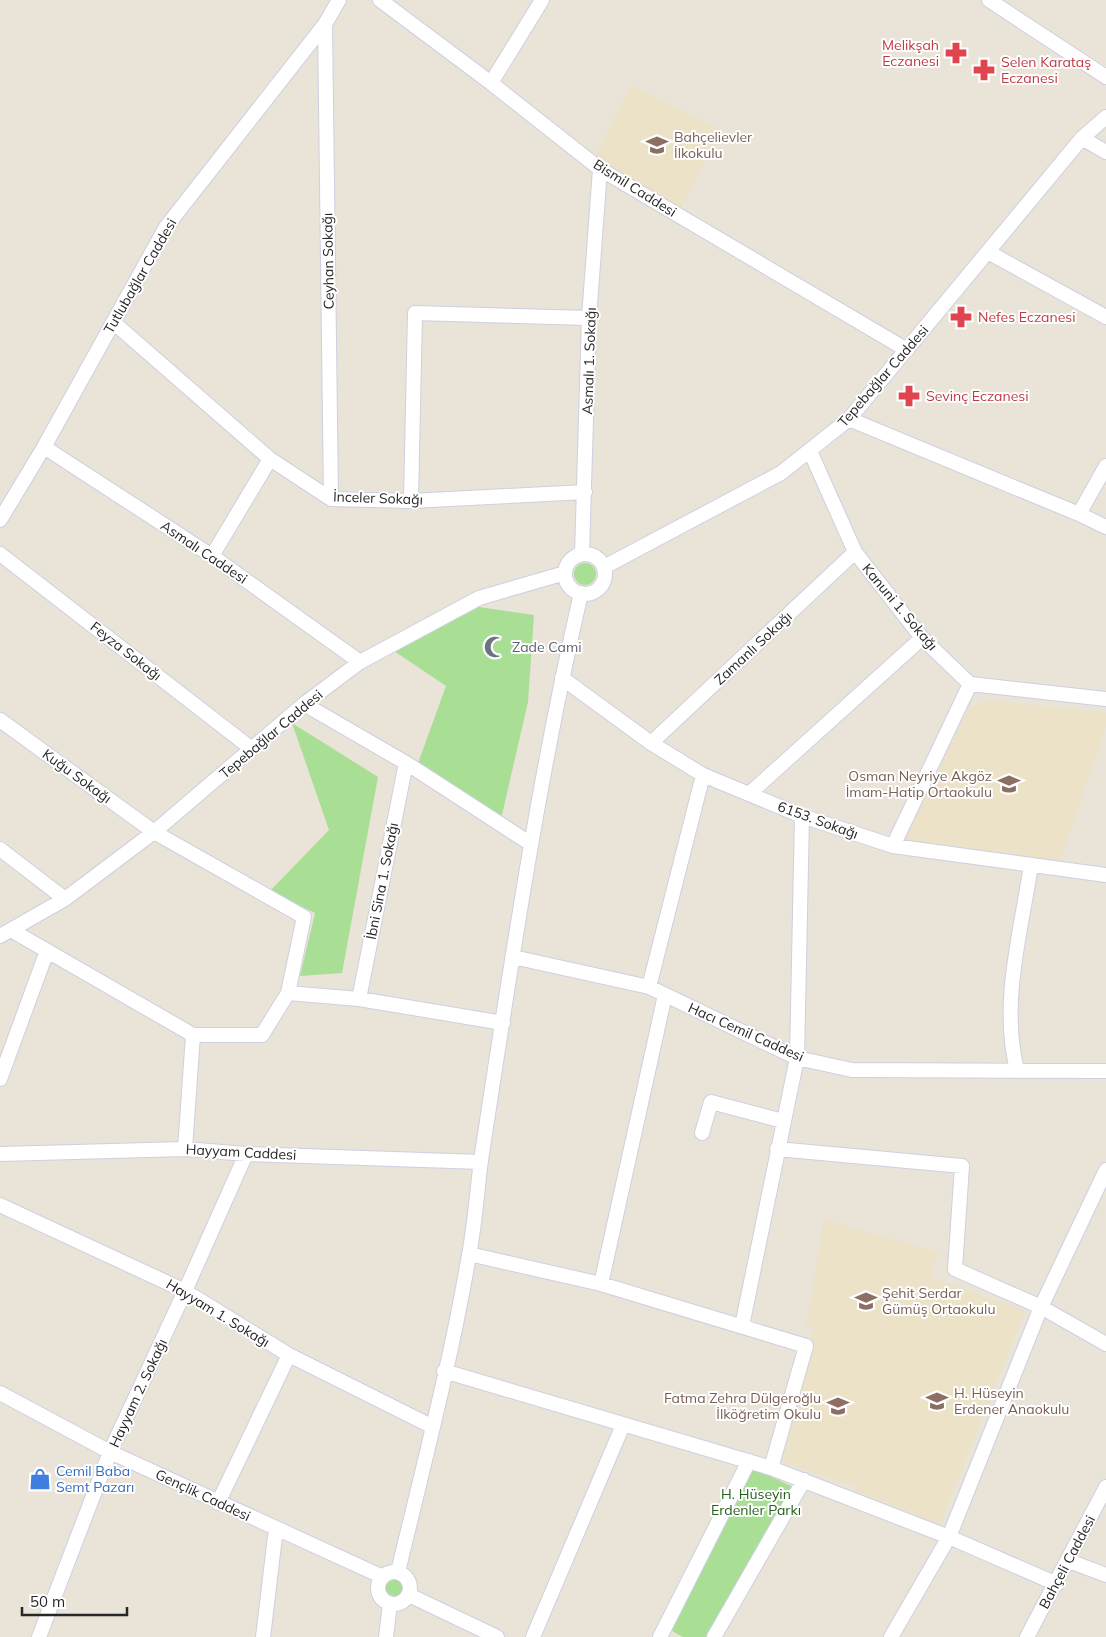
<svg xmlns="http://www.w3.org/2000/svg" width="1106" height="1637" font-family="Mulish,sans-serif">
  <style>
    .education { fill: #ebe2c7 }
    .green { fill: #a8df95 }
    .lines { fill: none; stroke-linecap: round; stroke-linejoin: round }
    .street-casing { stroke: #ced0e0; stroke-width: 16 }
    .street { stroke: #fff; stroke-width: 14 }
    .labels { text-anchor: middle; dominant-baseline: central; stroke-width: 4; stroke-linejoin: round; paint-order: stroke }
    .health-label { font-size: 14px; fill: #be3a42; stroke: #fff; text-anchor: start }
    .education-label { font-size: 14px; fill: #785e54; stroke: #fff; text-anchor: start }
    .street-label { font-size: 14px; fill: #272727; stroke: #fff }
    .worship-label { font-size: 14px; fill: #5b616d; stroke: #fff; text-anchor: start }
    .shop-label { font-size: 14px; fill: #366cbe; stroke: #fff; text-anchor: start }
    .park-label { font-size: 14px; fill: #23601b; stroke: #fff }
  </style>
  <rect width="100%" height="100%" fill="#e9e3d8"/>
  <path class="education" d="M631 85 721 130 681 208 594 159Z
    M986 700 1106 713V726L1060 861 904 841 968 710Z
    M824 1220 938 1252 930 1277 1025 1311 940 1524 854 1491 862 1468 855 1486 776 1460 814 1328 806 1326Z"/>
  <path class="green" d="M574 574a11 11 0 1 1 22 0a11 11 0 1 1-22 0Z
    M479 607 534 615 528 702 501 819 417 766 446 686 394 651Z
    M292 723 378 777 342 973 300 976 315 913 270 891 329 830Z
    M747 1465 793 1487 708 1637H683L665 1627Z
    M385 1588a9 9 0 1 1 18 0a9 9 0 1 1-18 0Z"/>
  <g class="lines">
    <g class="street-casing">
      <path id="street" d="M380 0 491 83 600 169 907 350
        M989 0 1106 77
        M325 24 331 499
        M491 83 542 0
        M1082 138 1106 152
        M988 252 1106 317
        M113 322 270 459 331 499 411 501 585 492
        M849 419 1079 514 1106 527
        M44 447 212 556 360 662
        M810 451 855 552 922 638 970 684 1106 699
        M411 501 415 313 589 318
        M1079 514 1106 466
        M0 520 44 447 166 227 325 24 339 0
        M565 574a20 20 0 1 1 40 0a20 20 0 1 1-40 0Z
        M0 554 252 749
        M582 554 589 318 600 169
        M212 556 270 459
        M604 567 781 473 849 419 1082 138 1106 117
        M562 678 651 743 703 775 802 816 893 846 1106 875
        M304 704 406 763 531 844
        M0 720 154 832 304 917 288 993
        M651 743 855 552
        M749 794 922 638
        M893 846 970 684
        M0 849 65 899
        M11 930 193 1035H262L288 993 359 999 503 1023
        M0 936 65 899 154 832 304 704 360 662 479 598 565 573
        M513 957 649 987 797 1058 852 1070 1106 1071
        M649 987 703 775
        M359 999 406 763
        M1017 1070C1000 1003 1021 932 1031 865
        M0 1079 47 951
        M702 1133 711 1102 783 1121
        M185 1149 193 1035
        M777 1149 962 1166 955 1269 1041 1307 1106 1344
        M0 1154 185 1149 246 1154 481 1162
        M0 1205 185 1291 289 1355 433 1427
        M469 1254 601 1284 806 1346 771 1468
        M601 1284 665 995
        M742 1326 797 1058 802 816
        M444 1371 771 1468 949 1537 1057 1584
        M0 1393 110 1452 383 1577
        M218 1503 289 1355
        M1069 1561 1106 1575
        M378 1588a16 16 0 1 1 32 0a16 16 0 1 1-32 0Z
        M398 1572C423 1467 451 1361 469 1255 475 1223 477 1192 481 1160 510 971 538 780 581 593
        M409 1595 497 1637
        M39 1637 110 1452 185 1291 246 1154
        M263 1637 276 1528
        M386 1637 390 1604
        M533 1637 623 1425
        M660 1637 749 1461
        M714 1637 804 1480
        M891 1637 949 1537 1041 1307 1106 1170
        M1027 1637 1106 1487"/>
    </g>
    <use href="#street" class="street"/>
  </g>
  <defs>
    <g id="pharmacy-bare" transform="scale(1.725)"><path d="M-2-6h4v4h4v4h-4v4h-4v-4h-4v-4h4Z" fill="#e0444e" stroke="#fff" stroke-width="2.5" paint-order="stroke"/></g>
    <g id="school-bare" transform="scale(1.725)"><path d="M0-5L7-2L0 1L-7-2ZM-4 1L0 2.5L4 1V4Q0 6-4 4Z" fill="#8d6e63" stroke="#fff" stroke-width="2.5" paint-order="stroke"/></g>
    <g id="mosque-bare" transform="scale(1.725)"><path d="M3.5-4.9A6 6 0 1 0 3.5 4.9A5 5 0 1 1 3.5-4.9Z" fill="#6b7280" stroke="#fff" stroke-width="2.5" paint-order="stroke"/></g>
    <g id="shop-bare" transform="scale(1.725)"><path d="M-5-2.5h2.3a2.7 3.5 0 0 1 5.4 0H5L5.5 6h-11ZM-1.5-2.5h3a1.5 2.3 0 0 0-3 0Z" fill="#3f7fe0" stroke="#fff" stroke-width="2.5" paint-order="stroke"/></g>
  </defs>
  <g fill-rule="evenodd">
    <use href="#pharmacy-bare" x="956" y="53"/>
    <use href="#pharmacy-bare" x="984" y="70"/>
    <use href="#school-bare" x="657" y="145"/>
    <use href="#pharmacy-bare" x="961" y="317"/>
    <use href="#pharmacy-bare" x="909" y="396"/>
    <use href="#mosque-bare" x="495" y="647"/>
    <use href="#school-bare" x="1009" y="784"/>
    <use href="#school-bare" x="866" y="1301"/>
    <use href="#school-bare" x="937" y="1401"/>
    <use href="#school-bare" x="838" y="1406"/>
    <use href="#shop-bare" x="40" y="1479"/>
  </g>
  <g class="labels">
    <g class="health-label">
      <text x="939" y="45" text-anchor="end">Melikşah<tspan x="939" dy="16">Eczanesi</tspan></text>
      <text x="1001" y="62">Selen Karataş<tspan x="1001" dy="16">Eczanesi</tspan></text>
      <text x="978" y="317">Nefes Eczanesi</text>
      <text x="926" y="396">Sevinç Eczanesi</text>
    </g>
    <g class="education-label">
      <text x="674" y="137">Bahçelievler<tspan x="674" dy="16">İlkokulu</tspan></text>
      <text x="992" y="776" text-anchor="end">Osman Neyriye Akgöz<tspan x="992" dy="16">İmam-Hatip Ortaokulu</tspan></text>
      <text x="882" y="1293">Şehit Serdar<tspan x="882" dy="16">Gümüş Ortaokulu</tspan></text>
      <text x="954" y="1393">H. Hüseyin<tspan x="954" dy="16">Erdener Anaokulu</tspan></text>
      <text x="821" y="1398" text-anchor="end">Fatma Zehra Dülgeroğlu<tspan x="821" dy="16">İlköğretim Okulu</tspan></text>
    </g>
    <g class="street-label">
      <text transform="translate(635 188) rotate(32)">Bismil Caddesi</text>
      <text transform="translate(328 261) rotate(-91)">Ceyhan Sokağı</text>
      <text transform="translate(140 276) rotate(-60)">Tutlubağlar Caddesi</text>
      <text transform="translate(589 361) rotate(-88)">Asmalı 1. Sokağı</text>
      <text transform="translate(883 376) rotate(-49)">Tepebağlar Caddesi</text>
      <text transform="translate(378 498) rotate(2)">İnceler Sokağı</text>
      <text transform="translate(204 552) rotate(34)">Asmalı Caddesi</text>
      <text transform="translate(900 607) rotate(50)">Kanuni 1. Sokağı</text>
      <text transform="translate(753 648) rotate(-43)">Zamanlı Sokağı</text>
      <text transform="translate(126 651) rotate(38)">Feyza Sokağı</text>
      <text transform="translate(271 734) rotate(-40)">Tepebağlar Caddesi</text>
      <text transform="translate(77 776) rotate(36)">Kuğu Sokağı</text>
      <text transform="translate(818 820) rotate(20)">6153. Sokağı</text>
      <text transform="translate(382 881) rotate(-79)">İbni Sina 1. Sokağı</text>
      <text transform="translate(746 1032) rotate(24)">Hacı Cemil Caddesi</text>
      <text transform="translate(241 1152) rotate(3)">Hayyam Caddesi</text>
      <text transform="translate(218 1313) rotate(31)">Hayyam 1. Sokağı</text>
      <text transform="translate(138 1393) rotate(-65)">Hayyam 2. Sokağı</text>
      <text transform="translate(203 1495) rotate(25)">Gençlik Caddesi</text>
      <text transform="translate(1067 1562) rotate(-62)">Bahçeli Caddesi</text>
    </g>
    <g class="worship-label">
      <text x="512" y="647">Zade Cami</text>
    </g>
    <g class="shop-label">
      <text x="56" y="1471">Cemil Baba<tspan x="56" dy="16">Semt Pazarı</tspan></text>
    </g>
    <g class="park-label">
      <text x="756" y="1494">H. Hüseyin<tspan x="756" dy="16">Erdenler Parkı</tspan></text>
    </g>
  </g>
  <path d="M22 1607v8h105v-8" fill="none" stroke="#272727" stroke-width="2.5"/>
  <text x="30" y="1607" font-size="15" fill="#272727" stroke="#ffffff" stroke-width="4" paint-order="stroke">50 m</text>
</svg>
